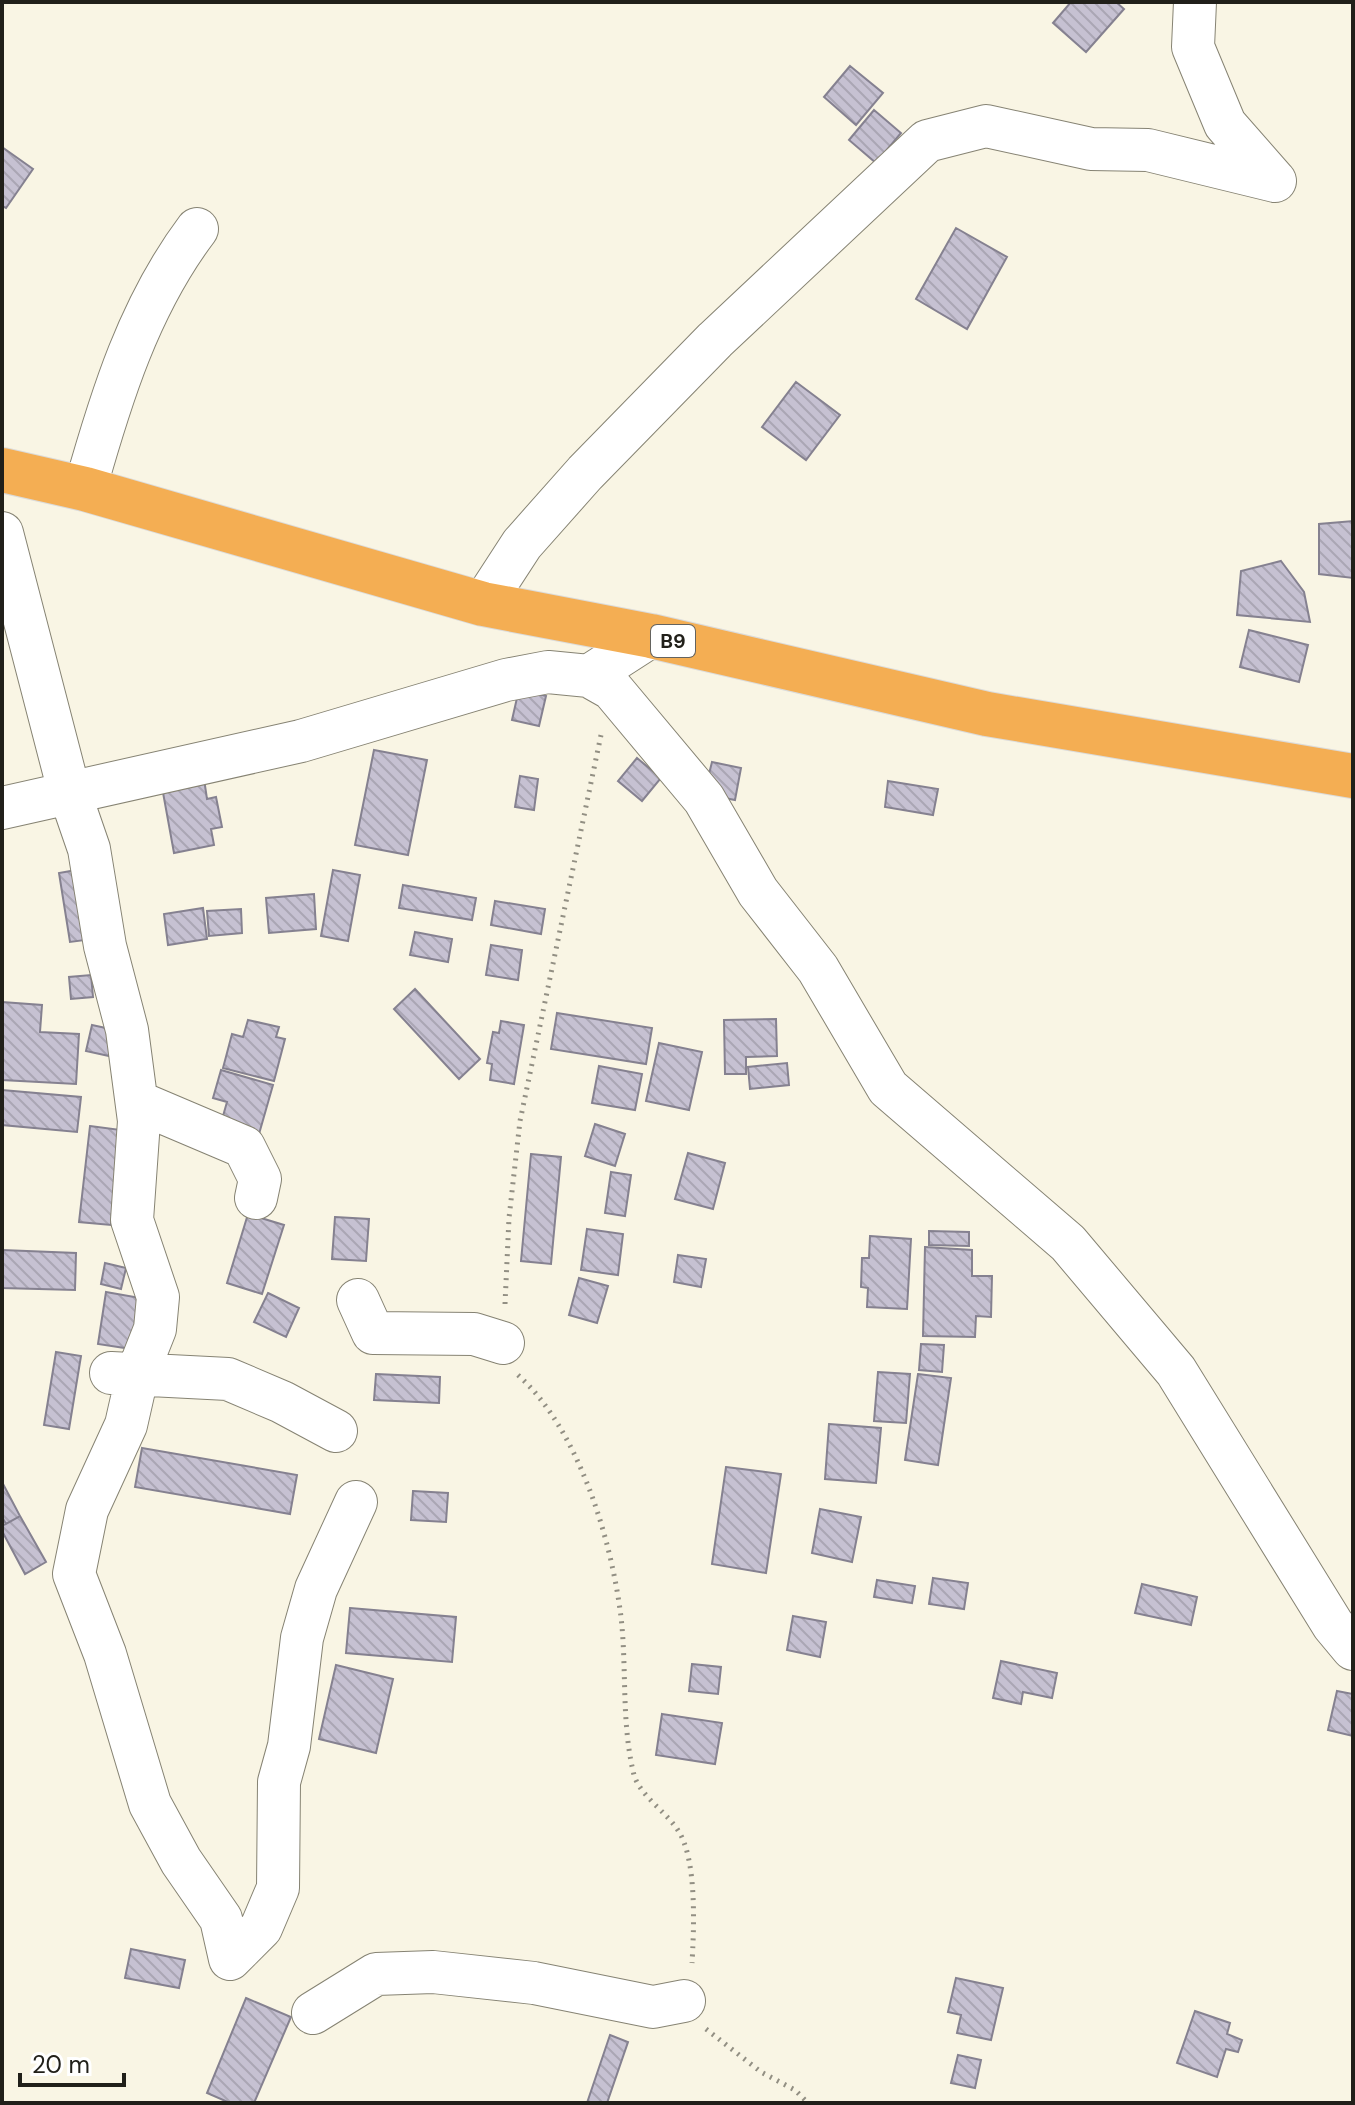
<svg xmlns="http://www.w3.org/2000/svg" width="1355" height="2105" font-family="'DM Sans',sans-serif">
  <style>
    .building { fill: url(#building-back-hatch); stroke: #858190; stroke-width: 2 }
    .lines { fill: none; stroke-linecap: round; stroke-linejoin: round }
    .street-casing { stroke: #868373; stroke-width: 44 }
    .highway-casing { stroke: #dbdbda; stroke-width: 46 }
    .path { stroke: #928f83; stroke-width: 5; stroke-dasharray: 2 6; stroke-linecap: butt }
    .street { stroke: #fff; stroke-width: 42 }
    .highway { stroke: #f4ae53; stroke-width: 44 }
    .labels { text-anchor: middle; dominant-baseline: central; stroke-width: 8; stroke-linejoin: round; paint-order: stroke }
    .shield { fill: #fff; stroke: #64635f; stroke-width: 2 }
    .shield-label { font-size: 20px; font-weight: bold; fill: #21201a }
  </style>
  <defs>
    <pattern id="building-back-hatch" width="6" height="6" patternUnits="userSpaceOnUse" patternTransform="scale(2)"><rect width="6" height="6" fill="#c6c1d2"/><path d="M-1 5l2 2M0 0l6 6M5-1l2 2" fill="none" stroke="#aaa6b4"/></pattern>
  </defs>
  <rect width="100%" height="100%" fill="#f9f5e4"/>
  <path class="building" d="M1071 2H1116L1124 9 1086 52 1053 23Z
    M850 66 883 93 856 125 824 97Z
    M874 110 901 133 876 163 849 140Z
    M2 147 33 169 6 208 2 206Z
    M956 228 1007 257 967 329 916 299Z
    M796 382 840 415 806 460 762 427Z
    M1353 521V578L1319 574V524Z
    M1281 561 1304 592 1310 622 1237 615 1241 571Z
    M1249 630 1308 645 1299 682 1240 667Z
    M519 689 546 696 539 726 512 720Z
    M374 750 427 760 408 855 355 845Z
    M637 758 661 778 642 801 618 781Z
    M712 762 741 768 735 800 704 794Z
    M520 776 538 779 534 810 515 807Z
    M204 779 207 799 216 797 222 827 211 829 214 845 174 853 162 787Z
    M888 781 938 789 933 815 885 807Z
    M82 869 93 939 70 942 59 873Z
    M333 870 360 875 348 941 321 936Z
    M403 885 476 898 472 920 399 908Z
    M314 894 316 929 269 933 266 898Z
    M495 901 545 909 541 934 491 925Z
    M203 908 207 939 168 945 164 914Z
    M241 909 242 933 209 936 207 911Z
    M415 932 452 939 448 962 410 955Z
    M491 945 522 950 518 980 486 975Z
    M91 975 93 997 71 999 69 977Z
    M415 989 480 1059 459 1079 394 1009Z
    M2 1002 42 1005 40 1032 79 1034 76 1084 2 1080Z
    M557 1013 652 1028 646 1064 551 1049Z
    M776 1019 777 1056 746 1057V1074H725L724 1020Z
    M248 1020 279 1027 276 1037 285 1039 274 1081 223 1068 232 1034 243 1037Z
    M501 1021 524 1025 514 1084 490 1080 492 1064 487 1063 493 1032 499 1033Z
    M92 1025 115 1030 109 1056 86 1051Z
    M659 1043 702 1052 689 1110 646 1101Z
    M787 1063 789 1085 750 1089 748 1067Z
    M599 1066 642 1074 635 1110 592 1103Z
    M221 1070 273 1085 259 1134 221 1123 227 1102 213 1098Z
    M2 1090 81 1097 77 1132 2 1125Z
    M595 1124 625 1134 615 1166 585 1156Z
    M90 1126 121 1130 111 1225 79 1222Z
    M688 1153 725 1163 713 1209 675 1199Z
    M531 1154 561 1157 551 1264 521 1261Z
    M611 1172 631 1175 625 1216 605 1213Z
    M248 1214 284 1225 262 1294 227 1283Z
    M335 1217 369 1219 366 1261 332 1259Z
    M587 1229 623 1234 618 1275 581 1270Z
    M929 1231 969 1232V1246L929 1245Z
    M870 1236 911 1239 907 1309 867 1307 868 1288 861 1287 862 1258H869Z
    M925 1247 972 1250V1276H992L991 1317 976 1316 975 1337 923 1336Z
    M2 1250 76 1253 75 1290 2 1288Z
    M678 1255 706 1259 701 1287 674 1282Z
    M105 1263 126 1268 121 1289 101 1284Z
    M579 1278 608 1286 597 1323 569 1315Z
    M106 1292 146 1299 138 1350 98 1344Z
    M268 1293 299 1308 286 1337 254 1322Z
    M921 1344 944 1345 942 1372 919 1370Z
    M56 1352 81 1356 69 1429 44 1425Z
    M878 1372 910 1374 906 1423 874 1421Z
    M376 1374 440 1377 439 1403 374 1400Z
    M918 1374 951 1378 938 1465 905 1460Z
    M829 1424 881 1428 876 1483 825 1479Z
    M142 1448 297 1475 290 1514 135 1487Z
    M726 1467 781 1474 766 1573 712 1564Z
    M2 1482 20 1516 6 1524 2 1517Z
    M413 1491 448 1493 446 1522 411 1520Z
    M820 1509 861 1517 852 1562 812 1553Z
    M20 1516 46 1562 25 1574 2 1531V1526Z
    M933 1578 968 1583 964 1609 929 1604Z
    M877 1580 915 1586 912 1603 874 1597Z
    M1142 1584 1197 1597 1191 1625 1135 1613Z
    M350 1608 456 1617 452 1662 346 1653Z
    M793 1616 826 1622 820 1657 787 1650Z
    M1001 1661 1057 1673 1052 1698 1023 1692 1021 1704 993 1698Z
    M692 1664 721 1667 718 1694 689 1691Z
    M336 1665 393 1679 376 1753 319 1739Z
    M1337 1691 1353 1694V1736L1328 1730Z
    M662 1714 722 1723 715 1764 656 1755Z
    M131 1949 185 1960 179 1988 125 1978Z
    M956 1978 1003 1988 991 2040 957 2033 961 2015 948 2012Z
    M246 1998 291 2017 254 2103H230L207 2093Z
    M1195 2011 1230 2023 1227 2034 1242 2040 1238 2052 1226 2049 1217 2077 1177 2063Z
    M610 2035 628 2042 607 2103H587Z
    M958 2055 981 2060 975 2088 951 2083Z"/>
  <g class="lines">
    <g class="street-casing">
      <path id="street" d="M1195 2 1193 47 1225 124 1275 181
        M85 489C111 397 139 306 197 229
        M2 533 69 791 89 849 105 946 127 1030 139 1121 132 1220 158 1297 155 1329 138 1372 126 1425 87 1510 74 1574 105 1654 150 1804 181 1861 221 1919 230 1959 261 1928 278 1888 279 1782 289 1746 302 1638 316 1589 356 1502
        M483 604 522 544 585 473 715 340 927 141 986 126 1091 149 1148 150 1275 181
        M589 676 612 689 704 799 758 892 818 969 888 1088 1068 1243 1176 1371 1333 1625 1353 1649
        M2 808 301 741 506 680 548 672 589 676 651 636
        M138 1102 244 1147 260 1179 256 1198
        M358 1300 373 1333 474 1334 503 1343
        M111 1373 228 1379 282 1402 336 1431
        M313 2013 376 1974 433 1972 534 1983 653 2007 684 2001"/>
    </g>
    <g class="highway-casing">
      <path id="highway" d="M2 470 85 489 483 604 651 636 987 714 1353 776"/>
    </g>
    <path class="path" d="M505 1304 509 1218 520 1121 601 735
      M518 1375C578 1429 611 1537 621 1617 627 1669 621 1723 634 1775 640 1796 668 1813 679 1832 697 1861 694 1929 692 1963
      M706 2029 761 2072 795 2090 808 2103"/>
    <use href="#street" class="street"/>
    <use href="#highway" class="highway"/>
  </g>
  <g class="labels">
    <rect class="shield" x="651" y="625" width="44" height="32" rx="6"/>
    <g class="shield-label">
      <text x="673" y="641">B9</text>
    </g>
  </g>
  <rect width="1355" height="2105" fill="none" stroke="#21201a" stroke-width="8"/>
  <path d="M20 2073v12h104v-12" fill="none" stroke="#21201a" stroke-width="4"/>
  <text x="32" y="2073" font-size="24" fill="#21201a" stroke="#ffffff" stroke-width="6" paint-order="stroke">20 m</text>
</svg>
